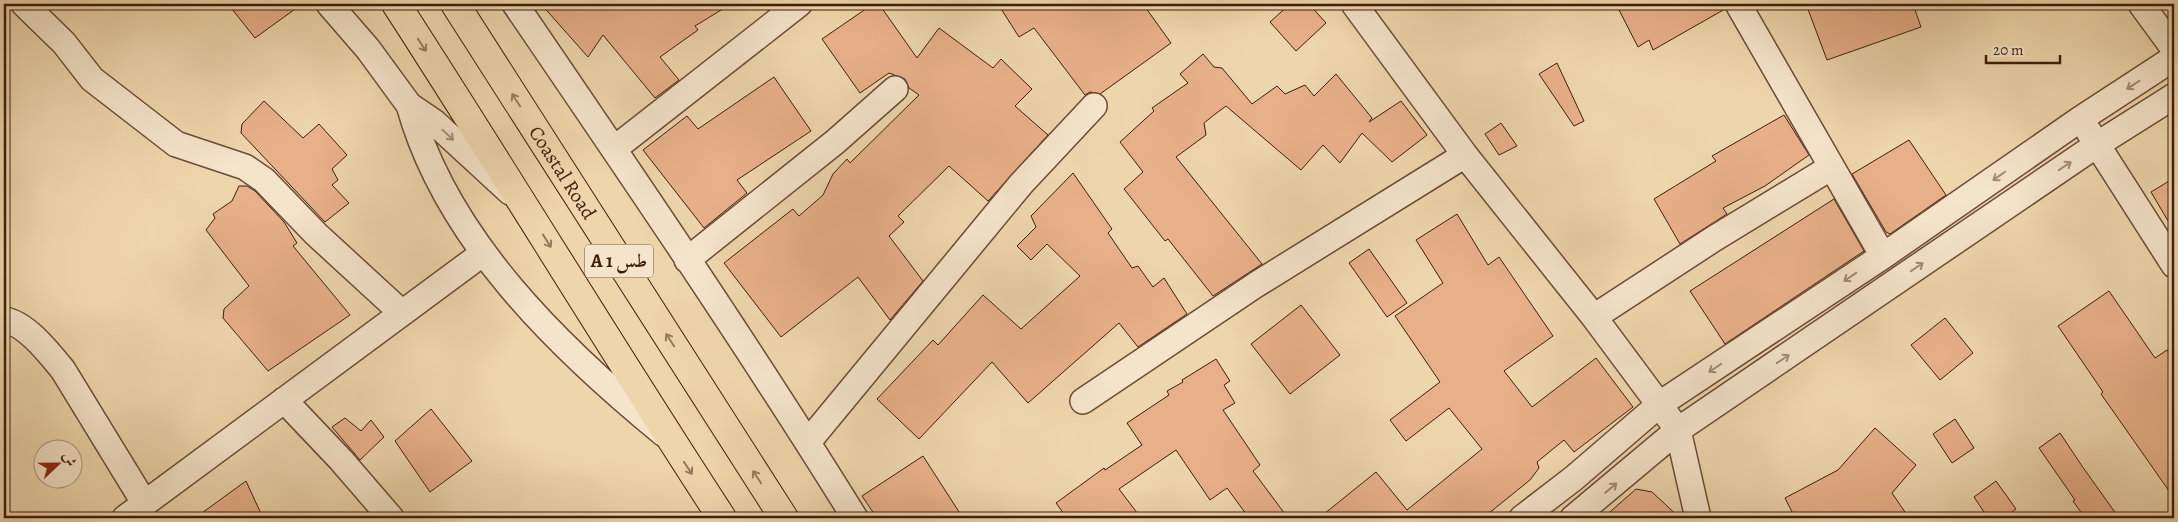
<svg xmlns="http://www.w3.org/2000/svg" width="2178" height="522" font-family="Alegreya,Amiri,serif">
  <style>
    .building { fill: #e8b089; stroke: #3f1d0e }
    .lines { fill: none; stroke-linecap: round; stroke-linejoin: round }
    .minor-casing { stroke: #6b4b36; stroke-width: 28 }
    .trunk-casing { stroke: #3f1d0e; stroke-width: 30 }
    .minor { stroke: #f4e4c9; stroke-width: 25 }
    .trunk { stroke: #eed6ac; stroke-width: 28 }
    .oneway { stroke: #967a5d }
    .oneway2 { stroke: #a38a75 }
    .labels { text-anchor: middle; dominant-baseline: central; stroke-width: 4.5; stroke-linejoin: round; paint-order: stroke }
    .shield { fill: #f4e4c9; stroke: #755946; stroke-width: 1 }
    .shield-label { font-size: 19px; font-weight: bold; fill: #3f1d0e }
    .street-label { font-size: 20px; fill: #3f1d0e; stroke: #f4e4c9 }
  </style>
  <rect width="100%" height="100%" fill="#eed6ac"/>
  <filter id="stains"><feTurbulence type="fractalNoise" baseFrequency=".004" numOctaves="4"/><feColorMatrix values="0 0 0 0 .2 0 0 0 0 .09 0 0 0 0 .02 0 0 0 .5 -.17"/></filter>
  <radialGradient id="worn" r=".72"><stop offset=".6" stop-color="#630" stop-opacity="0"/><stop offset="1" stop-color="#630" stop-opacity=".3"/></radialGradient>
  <path class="building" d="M228 4H302L255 38Z
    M541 4H731L695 26 698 30 660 57 679 80 655 98 603 35 588 57Z
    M873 4H879L917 58 939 28 993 68 1001 59 1032 89 1015 106 1048 135 988 201 949 166 898 216 904 222 889 236 923 281 890 320 858 277 781 337 724 263 793 209 799 216 823 195 833 174 847 159 850 163 919 95 909 88 905 79 889 73 860 93 822 39Z
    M998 4H1143L1171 43 1100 94 1090 92 1085 95 1034 28 1019 37Z
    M1290 4H1309L1326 23 1296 51 1270 22Z
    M1616 4H1724L1725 9 1653 50 1649 40 1638 47Z
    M1806 4H1913L1921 27 1827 60Z
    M1203 54 1214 67 1222 68 1252 104 1277 86 1285 94 1305 85 1314 96 1336 74 1372 118 1369 122 1401 101 1427 135 1392 162 1362 133 1340 163 1323 145 1301 170 1226 106 1214 115 1204 123 1206 135 1176 157 1262 264 1213 296 1168 239 1165 241 1124 189 1143 172 1120 142 1154 111 1152 108 1188 83 1180 74Z
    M1557 63 1584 121 1574 126 1539 74Z
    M774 77 811 131 737 180 747 193 704 228 643 150 687 116 698 129Z
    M264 101 303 138 319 124 347 155 332 169 338 180 332 185 349 203 325 222 241 133 242 124Z
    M1784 115 1809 155 1765 186 1723 208 1727 214 1680 244 1654 199 1716 161 1712 156Z
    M1501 123 1517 146 1499 155 1485 134Z
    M1909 140 1946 195 1890 234 1886 232 1852 174Z
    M1073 173 1112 229 1108 233 1132 268 1138 266 1153 287 1164 278 1187 314 1138 347 1119 323 1028 403 992 362 919 439 877 399 933 340 938 345 983 295 1021 329 1080 276 1047 244 1031 260 1017 246 1036 227 1031 216Z
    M2174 178V231L2151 192Z
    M239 186H247L255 191 284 222 297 243 293 246 350 315 268 371 223 318 224 309 249 286 206 230 215 218 213 214 232 201Z
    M1834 199 1864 251 1725 344 1690 291Z
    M1457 214 1488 265 1499 257 1553 336 1504 371 1532 407 1596 358 1633 407 1574 452 1564 440 1537 462 1539 468 1530 480 1483 518H1319L1376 472 1407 510 1482 449 1449 408 1406 441 1390 420 1440 382 1395 316 1443 283 1416 240Z
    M1369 249 1407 303 1387 317 1349 263Z
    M2109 291 2155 358 2167 350 2174 362V498L2101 394 2103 392 2058 326Z
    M1301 305 1340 355 1290 394 1251 344Z
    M1945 318 1973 353 1940 380 1911 345Z
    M1216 359 1230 381 1224 385 1235 403 1223 410 1260 465 1253 471 1288 518H1249L1227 488 1210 500 1176 450 1119 489 1141 518H1067L1056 503 1104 468 1105 470 1142 445 1127 423 1169 395 1167 391 1183 382 1182 380Z
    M431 409 472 461 430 492 395 441Z
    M345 418 361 431 371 420 384 437 360 460 332 427Z
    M1955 419 1974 448 1952 463 1933 434Z
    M1875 428 1916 465 1892 493 1909 518H1795L1785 498 1838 470Z
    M2060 433 2082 466 2119 518H2085L2073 501 2075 500 2039 448Z
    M923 456 963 518H877L862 496Z
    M246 481 263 518H195Z
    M1996 481 2016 509 2004 518H1988L1974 497Z
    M1636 489 1652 492 1680 518H1603Z"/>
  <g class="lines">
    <g class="minor-casing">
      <path id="minor" d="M24 4 64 43 92 79 176 144 245 167 264 180 316 234 402 313
        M329 4 368 49 409 105 434 122 510 192
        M515 4C631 174 747 344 855 518
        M1354 4 1465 155 1594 317 1678 430 1698 518
        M1738 4 1883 256
        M2141 4 2174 49
        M409 105C446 239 559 348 664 434
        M2089 132 2174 265
        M614 149 799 4
        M687 260 835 142 895 89
        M1594 317 1715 238 1830 168
        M4 320C26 323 49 353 63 370L145 504
        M284 400 341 460 391 518
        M1083 401 1257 284 1465 155
        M808 442 1021 184 1094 106
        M125 518 482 254
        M1522 518 1574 478 1660 404 1883 256 2079 120 2174 58
        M1573 518 1678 430 2098 144 2174 96"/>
    </g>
    <g class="trunk-casing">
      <g id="trunk">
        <path d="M396 4C506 174 611 348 722 518"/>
        <path id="s1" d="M455 4 784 518"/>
      </g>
    </g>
    <use href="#minor" class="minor"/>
    <use href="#trunk" class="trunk"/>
  </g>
  <defs><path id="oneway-shaft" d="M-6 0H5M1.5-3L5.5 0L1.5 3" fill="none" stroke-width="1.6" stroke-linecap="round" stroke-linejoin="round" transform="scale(1.25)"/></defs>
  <g class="oneway">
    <use href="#oneway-shaft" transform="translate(422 45) rotate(57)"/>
    <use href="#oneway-shaft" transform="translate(516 100) rotate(-123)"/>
    <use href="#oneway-shaft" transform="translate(547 241) rotate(58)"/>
    <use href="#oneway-shaft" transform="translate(670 340) rotate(-123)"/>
    <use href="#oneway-shaft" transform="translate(688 468) rotate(56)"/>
    <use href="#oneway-shaft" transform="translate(757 477) rotate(-123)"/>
  </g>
  <g class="oneway2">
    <use href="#oneway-shaft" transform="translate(2133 85) rotate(147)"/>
    <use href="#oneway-shaft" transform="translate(448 135) rotate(43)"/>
    <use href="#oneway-shaft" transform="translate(2065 166) rotate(-34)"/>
    <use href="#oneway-shaft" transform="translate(1999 176) rotate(145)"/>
    <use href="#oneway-shaft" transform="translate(1917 267) rotate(-34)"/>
    <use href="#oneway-shaft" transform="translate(1850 277) rotate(146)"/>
    <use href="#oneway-shaft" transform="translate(1783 359) rotate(-34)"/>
    <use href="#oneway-shaft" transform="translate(1715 368) rotate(146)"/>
    <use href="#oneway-shaft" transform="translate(1611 488) rotate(-40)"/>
  </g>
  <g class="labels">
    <rect class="shield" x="585" y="244.5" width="68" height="33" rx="4"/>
    <g class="shield-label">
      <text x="619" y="261">A 1 طس</text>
    </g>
    <g class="street-label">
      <text stroke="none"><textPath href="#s1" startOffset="200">Coastal Road</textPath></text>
    </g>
  </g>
  <rect width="2178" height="522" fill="none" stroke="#eed6ac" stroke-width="20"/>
  <rect x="5" y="5" width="2168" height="512" fill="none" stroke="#3f1d0e" stroke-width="2.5"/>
  <rect x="10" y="10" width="2158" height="502" fill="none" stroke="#3f1d0e"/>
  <g transform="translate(58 464) rotate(68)"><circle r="24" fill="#f4e4c9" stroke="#ac947e"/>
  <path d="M0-4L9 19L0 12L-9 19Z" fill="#8f2418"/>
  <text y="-8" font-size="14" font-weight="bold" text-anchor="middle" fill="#3f1d0e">ش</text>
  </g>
  <path d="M1986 55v8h74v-8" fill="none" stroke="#3f1d0e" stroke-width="2.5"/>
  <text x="1993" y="55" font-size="15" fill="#3f1d0e" stroke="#f4e4c9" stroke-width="4" paint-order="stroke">20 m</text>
  <rect width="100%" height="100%" filter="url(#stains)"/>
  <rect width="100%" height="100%" fill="url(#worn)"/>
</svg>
